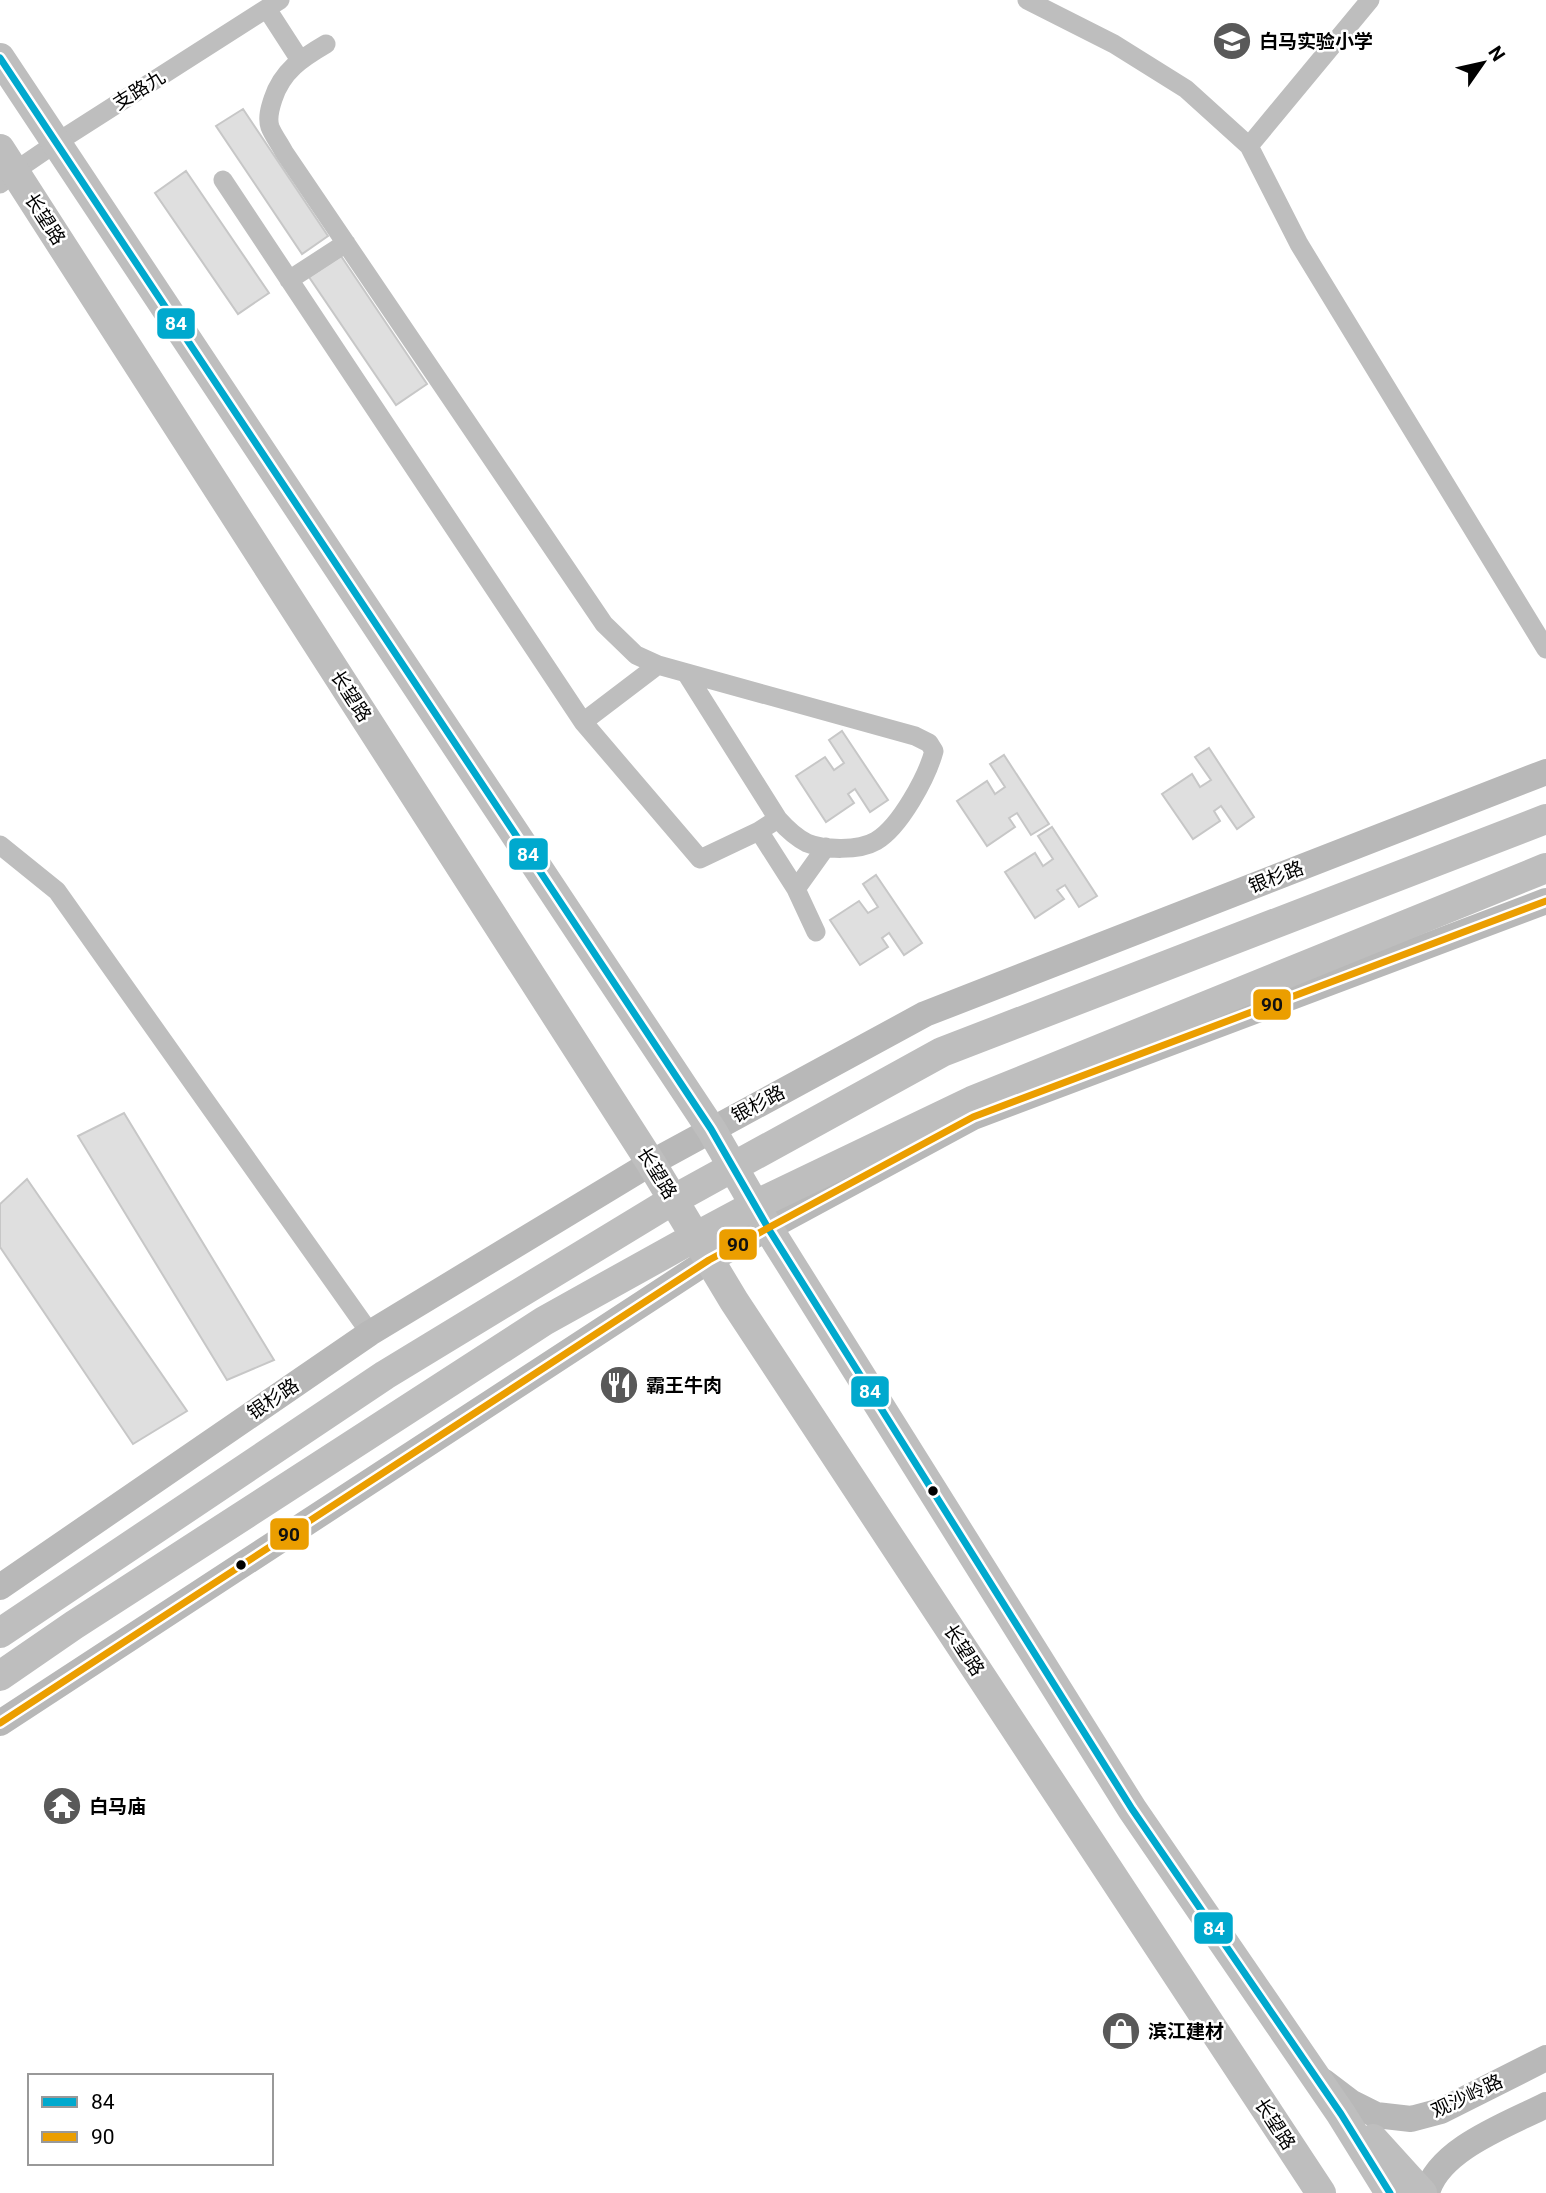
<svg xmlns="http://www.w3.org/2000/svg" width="1546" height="2193" font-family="Roboto,'Noto Sans SC',sans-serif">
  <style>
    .building { fill: #dfdfdf; stroke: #c7c7c7; stroke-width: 2 }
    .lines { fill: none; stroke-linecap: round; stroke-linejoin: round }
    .street { stroke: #bebebe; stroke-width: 19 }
    .secondary { stroke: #b8b8b8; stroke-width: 26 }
    .primary { stroke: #bebebe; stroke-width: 30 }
    .bus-1-casing { stroke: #fff; stroke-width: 12 }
    .bus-2-casing { stroke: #fff; stroke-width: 12 }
    .bus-1 { stroke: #00a9ce; stroke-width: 7 }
    .bus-2 { stroke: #eb9e00; stroke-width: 7 }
    .bus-dot { fill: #000; stroke: #fff; stroke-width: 2.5 }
    .labels { text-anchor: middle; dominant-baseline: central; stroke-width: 5; stroke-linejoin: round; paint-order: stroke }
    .poi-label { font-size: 19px; font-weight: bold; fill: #000; stroke: #fff; text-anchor: start }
    .street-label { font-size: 19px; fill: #000; stroke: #fff }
    .line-badge { stroke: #fff; stroke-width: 2.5 }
    .badge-label { font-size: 19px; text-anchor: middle; font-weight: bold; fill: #fff }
    .pale-badge-label { font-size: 19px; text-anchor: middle; font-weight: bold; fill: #111 }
  </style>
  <rect width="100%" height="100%" fill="#fff"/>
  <path class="building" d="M243 109 328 236 302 254 216 126Z
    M186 171 269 293 238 314 155 193Z
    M341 256 427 384 396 405 309 277Z
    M842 731 888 800 870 812 855 789 848 794 854 803 826 822 796 776 825 757 834 770 844 763 829 740Z
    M1209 748 1254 817 1237 829 1221 806 1214 811 1220 821 1193 839 1162 794 1192 774 1200 787 1211 780 1195 757Z
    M1004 755 1049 824 1031 835 1017 813 1009 818 1015 827 987 846 957 801 987 781 995 794 1005 787 990 764Z
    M1052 827 1097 896 1079 907 1065 885 1057 890 1064 899 1035 918 1005 872 1035 853 1043 866 1053 859 1038 836Z
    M876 875 922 943 904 955 889 933 882 938 888 947 860 965 830 920 859 901 868 913 878 907 863 884Z
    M124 1113 274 1360 227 1380 78 1136Z
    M27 1179 187 1411 133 1444 0 1247V1204Z"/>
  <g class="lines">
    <path class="street" d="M1027 0 1114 44 1186 89 1249 146 1299 244 1546 649
      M267 9 300 60
      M326 44C302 58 282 71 273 99 270 108 267 118 270 127 273 135 280 144 284 152L604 624 636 655 658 665 915 736 929 743 934 751C927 777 900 827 876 841 859 851 824 850 807 843 795 837 786 828 778 819L686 673
      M1249 146 1370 0
      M223 180 583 722 700 859 759 831 778 819
      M0 184 15 171 56 143 280 0
      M289 280 346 243
      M583 722 658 665
      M759 831 796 889 816 932
      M0 845 57 891 370 1333
      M796 889 826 847"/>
    <path class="secondary" d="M0 1587 370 1333 651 1163 925 1014 1546 772
      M0 1723 709 1260 973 1117 1546 901
      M1323 2081 1352 2103 1376 2115 1411 2119 1441 2111 1546 2058
      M1427 2193C1438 2149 1509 2124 1546 2105"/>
    <path class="primary" d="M0 58 711 1129 768 1228 1132 1809 1341 2114 1390 2193
      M0 149 651 1163 734 1301 1321 2193
      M0 1633 385 1375 673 1200 942 1052 1546 819
      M0 1676 74 1625 544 1321 695 1237 755 1205 972 1101 1546 868
      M1373 2139 1422 2193"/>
    <g class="bus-1-casing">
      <path id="bus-1" d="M0 58 711 1129 768 1228 1132 1809 1341 2114 1390 2193"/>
    </g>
    <g class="bus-2-casing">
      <path id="bus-2" d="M0 1723 709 1260 973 1117 1546 901"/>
    </g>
    <use href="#bus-1" class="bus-1"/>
    <use href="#bus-2" class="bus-2"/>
  </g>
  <defs>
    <g id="school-disc" transform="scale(2.0125)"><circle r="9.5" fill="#595959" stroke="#fff"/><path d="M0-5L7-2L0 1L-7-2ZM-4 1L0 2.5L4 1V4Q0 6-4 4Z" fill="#fff"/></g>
    <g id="restaurant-disc" transform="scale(2.0125)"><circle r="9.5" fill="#595959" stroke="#fff"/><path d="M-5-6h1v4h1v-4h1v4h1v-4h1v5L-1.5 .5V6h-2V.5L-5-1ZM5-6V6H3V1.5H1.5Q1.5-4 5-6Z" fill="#fff"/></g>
    <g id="temple-disc" transform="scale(2.0125)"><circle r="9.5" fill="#595959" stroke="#fff"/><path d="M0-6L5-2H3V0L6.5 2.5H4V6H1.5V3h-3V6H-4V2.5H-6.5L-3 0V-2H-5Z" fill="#fff"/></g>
    <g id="shop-disc" transform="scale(2.0125)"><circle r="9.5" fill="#595959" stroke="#fff"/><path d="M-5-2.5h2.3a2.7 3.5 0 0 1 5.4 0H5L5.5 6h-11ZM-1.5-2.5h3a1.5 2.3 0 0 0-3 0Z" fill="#fff"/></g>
  </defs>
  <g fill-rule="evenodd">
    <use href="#school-disc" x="1232" y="41"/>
    <use href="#restaurant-disc" x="619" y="1385"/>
    <use href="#temple-disc" x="62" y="1806"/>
    <use href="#shop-disc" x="1121" y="2031"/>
  </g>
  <g class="bus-dot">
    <circle cx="933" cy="1491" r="6"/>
    <circle cx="241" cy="1565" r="6"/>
  </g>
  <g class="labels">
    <g class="poi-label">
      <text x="1259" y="41">白马实验小学</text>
      <text x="646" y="1385">霸王牛肉</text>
      <text x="89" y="1806">白马庙</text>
      <text x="1148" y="2031">滨江建材</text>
    </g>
    <g class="street-label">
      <text transform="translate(139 90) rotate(-32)">支路九</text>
      <text transform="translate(45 219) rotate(57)">长望路</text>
      <text transform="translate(351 696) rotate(57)">长望路</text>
      <text transform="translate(1276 877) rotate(-21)">银杉路</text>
      <text transform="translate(758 1104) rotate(-28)">银杉路</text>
      <text transform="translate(657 1173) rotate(58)">长望路</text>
      <text transform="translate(273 1399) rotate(-34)">银杉路</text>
      <text transform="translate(964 1650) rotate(57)">长望路</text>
      <text transform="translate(1467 2096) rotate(-25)">观沙岭路</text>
      <text transform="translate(1275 2124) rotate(57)">长望路</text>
    </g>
  </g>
  <g class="line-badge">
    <rect x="156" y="307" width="40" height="33" rx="7" fill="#00a9ce"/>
    <rect x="508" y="837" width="41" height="34" rx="7" fill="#00a9ce"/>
    <rect x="1252" y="988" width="40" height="33" rx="7" fill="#eb9e00"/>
    <rect x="718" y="1228" width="40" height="33" rx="7" fill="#eb9e00"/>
    <rect x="850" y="1375" width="40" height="33" rx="7" fill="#00a9ce"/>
    <rect x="269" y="1517" width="41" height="34" rx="7" fill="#eb9e00"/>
    <rect x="1193" y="1911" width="41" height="34" rx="7" fill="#00a9ce"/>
  </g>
  <g class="badge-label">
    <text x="176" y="330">84</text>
    <text x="528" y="861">84</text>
    <text x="870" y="1398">84</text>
    <text x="1214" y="1935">84</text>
  </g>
  <g class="pale-badge-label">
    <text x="1272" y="1011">90</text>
    <text x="738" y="1251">90</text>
    <text x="289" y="1541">90</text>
  </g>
  <rect x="28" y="2074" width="245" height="91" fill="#ffffff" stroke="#999999" stroke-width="2"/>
  <rect x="42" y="2097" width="35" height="10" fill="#00a9ce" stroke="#999999" stroke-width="2"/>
  <text x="91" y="2109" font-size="21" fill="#000000">84</text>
  <rect x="42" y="2132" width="35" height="10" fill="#eb9e00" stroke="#999999" stroke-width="2"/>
  <text x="91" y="2144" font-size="21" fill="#000000">90</text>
  <g transform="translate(1483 63) rotate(56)" stroke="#ffffff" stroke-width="5" paint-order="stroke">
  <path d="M0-5L12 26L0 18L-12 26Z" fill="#000000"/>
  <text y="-10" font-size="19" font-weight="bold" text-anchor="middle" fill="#000000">N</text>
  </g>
</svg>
